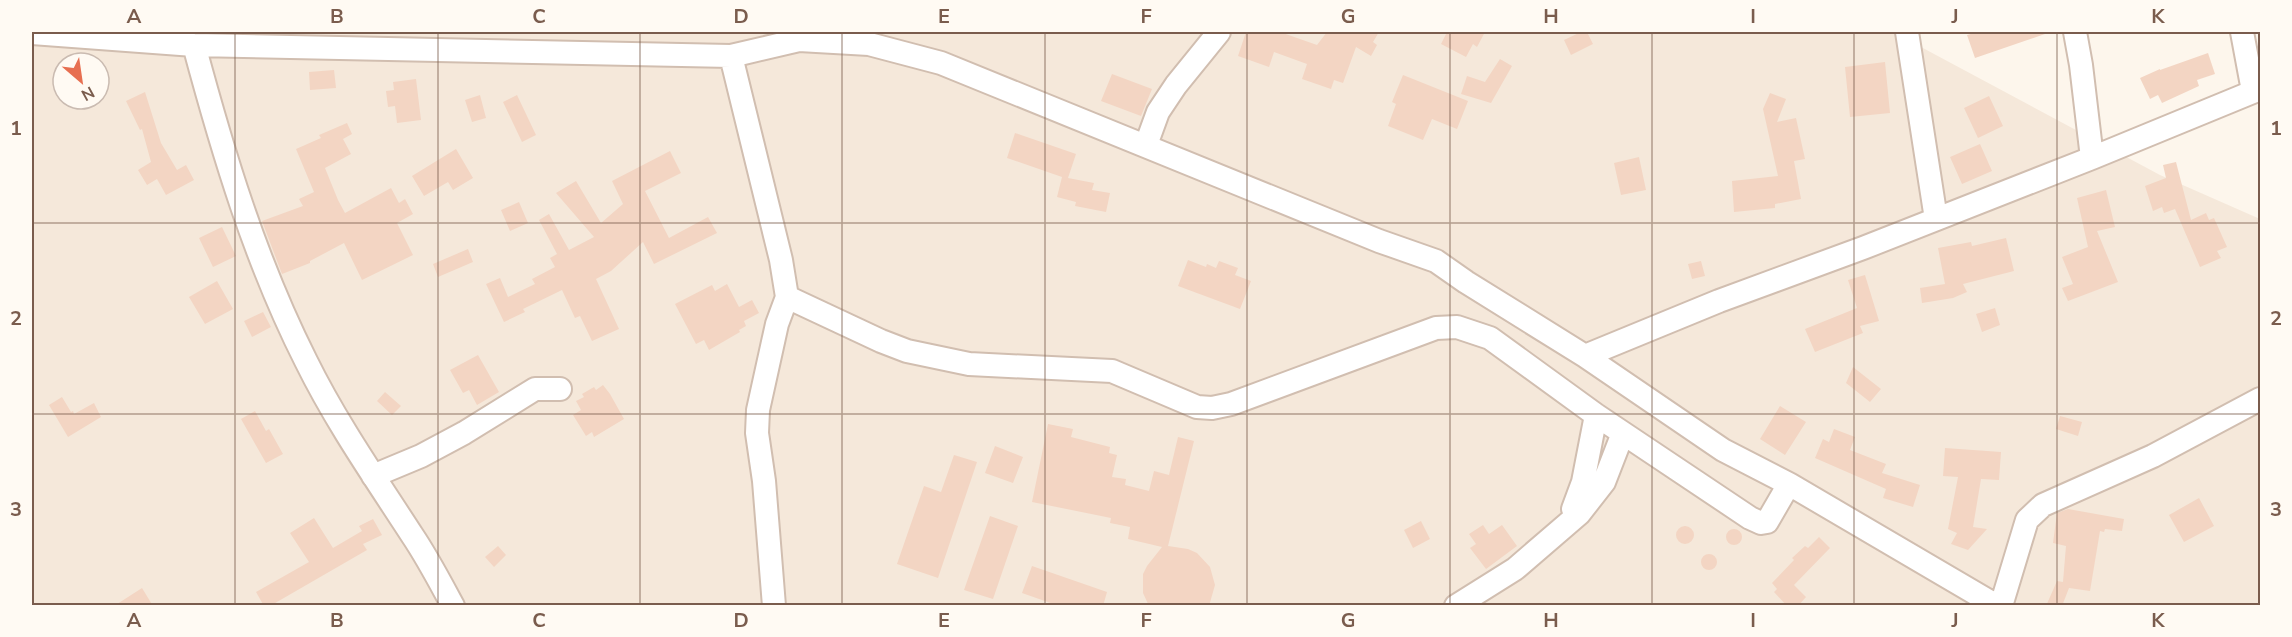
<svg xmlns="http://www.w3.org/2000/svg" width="2292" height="637" font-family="'Nunito Sans',sans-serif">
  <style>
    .residential { fill: #f5e8da; fill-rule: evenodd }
    .building { fill: #f3d5c3 }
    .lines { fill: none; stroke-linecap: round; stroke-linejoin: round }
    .minor-casing { stroke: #d1beb0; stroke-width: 26 }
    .minor { stroke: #fff; stroke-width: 22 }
    .grid { fill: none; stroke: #7a5c4d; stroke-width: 1.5; stroke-opacity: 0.55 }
    .neatline { fill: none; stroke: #7a5c4d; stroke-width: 2 }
    .grid-label { font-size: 20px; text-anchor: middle; font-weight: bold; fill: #7a5c4d }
  </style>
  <rect width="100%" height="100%" fill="#fdf6ec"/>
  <path class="residential" d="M32 32H1893L2160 175 2260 219V605H32ZM63 63H99V99H63Z"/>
  <path class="building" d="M1246 32H1280L1317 45 1327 32H1379L1373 42 1377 45 1371 56 1356 47 1343 83 1334 80 1331 89 1302 79 1307 64 1274 52 1269 67 1238 56Z
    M1447 32H1485L1477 47 1473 44 1466 57 1441 44Z
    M1581 32H1587L1593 44 1571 55 1564 40Z
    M1978 32H2044L2045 34 1975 58 1967 35Z
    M2208 53 2215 74 2197 80 2199 86 2162 103 2158 95 2150 99 2140 78 2160 69V70Z
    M1500 59 1512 66 1491 103 1461 94 1467 76 1485 82Z
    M1885 62 1890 113 1850 117 1845 67Z
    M334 70 336 88 310 90 309 72Z
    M1112 74 1152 89 1141 116 1101 101Z
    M1403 75 1468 101 1457 129 1432 119 1423 140 1388 126 1396 104 1392 102Z
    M416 79 421 120 397 123 395 106 388 107 386 91 394 90 393 82Z
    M145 92 161 143 177 170 186 165 194 180 166 195 157 179 147 185 138 170 151 162 142 129 140 130 126 101Z
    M1770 93 1786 99 1777 122 1796 118 1805 159 1794 161 1801 199 1775 204V208L1734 212 1732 181 1778 176 1763 109Z
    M480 95 486 118 472 122 465 100Z
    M517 95 536 135 522 142 503 102Z
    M1989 96 2003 126 1978 138 1964 108Z
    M347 123 352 134 343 139 351 154 325 168 338 200 345 213 391 188 399 203 405 199 413 214 397 223 413 255 362 280 344 243 310 261V263L282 274 262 221 303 206 299 199 314 192 296 149 321 138 319 135Z
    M1015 133 1076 154 1068 178 1094 183 1092 190 1110 193 1106 212 1075 206 1076 202 1057 197 1062 177 1007 158Z
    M1980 144 1992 171 1962 184 1950 157Z
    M456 149 473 178 453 190 448 182 424 196 412 176Z
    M670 151 681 173 645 191 669 238 708 217 717 233 654 264 643 242 611 271 596 279 619 329 592 341 580 316 575 318 562 290 523 309 525 312 504 322 486 284 500 278 508 297 535 284 532 279 555 267 550 258 557 254 539 220 549 214 569 250 594 237 556 193 576 181 601 223 623 204 612 181Z
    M1639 157 1646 190 1621 195 1614 163Z
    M2176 162 2191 220 2206 213 2209 220 2214 218 2227 247 2217 251 2221 258 2200 267 2175 209 2164 213 2162 207 2153 211 2145 186 2166 178 2163 165Z
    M2106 190 2115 227 2097 231 2118 282 2068 301 2062 288 2073 284 2062 257 2088 247 2077 198Z
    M519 202 528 223 510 231 501 210Z
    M222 227 236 256 213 267 199 238Z
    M2006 238 2014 271 1963 284 1967 292 1953 298 1922 303 1920 288 1945 284 1938 248 1971 242 1972 246Z
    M468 249 473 262 438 277 433 264Z
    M1188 260 1206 267 1207 264 1216 268 1219 261 1238 268 1235 275 1251 281 1240 309 1178 286Z
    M1701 261 1705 276 1692 279 1688 264Z
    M1865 275 1879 321 1860 326 1863 333 1815 352 1805 329 1857 308 1848 280Z
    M217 281 233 309 205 324 189 297Z
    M727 284 739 307 752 300 759 313 744 321 746 326 739 330 740 332 709 350 704 340 696 344 675 304 712 285 715 291Z
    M1995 308 2000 325 1982 332 1976 314Z
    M263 312 271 327 252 337 244 321Z
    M478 355 499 392 477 405 469 390 463 393 450 370Z
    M1853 367 1881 389 1870 402 1846 383Z
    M603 385 610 394 624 419 594 437 592 432 586 436 573 415 581 410 576 401 584 397 582 394 594 387 596 390Z
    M385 392 401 406 392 415 377 401Z
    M62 397 71 412 73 411 74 414 94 403 101 417 68 437 49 405Z
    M1780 406 1806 422 1785 455 1760 439Z
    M255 411 266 431 269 429 283 454 266 463 241 419Z
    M2060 416 2082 422 2078 436 2056 429Z
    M1048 424 1073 429 1071 437 1110 447 1109 453 1117 455 1112 477 1126 479 1125 485 1149 491 1154 471 1169 475 1178 437 1194 441 1168 546 1188 549 1197 553 1210 567 1215 585 1209 606H1149L1143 593V574L1147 566 1162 547 1128 539 1130 527 1110 523 1111 518 1032 502Z
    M1834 429 1855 437 1850 450 1886 464 1882 473 1920 485 1913 507 1883 498 1886 489 1815 458 1823 439 1829 442Z
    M995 446 1023 457 1013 483 985 473Z
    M1945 448 2001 452 1999 480 1981 479 1973 527 1987 529 1968 550 1951 544 1957 533 1948 529 1958 477 1943 476Z
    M954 455 977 462 938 578 897 564 924 486 941 492Z
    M2199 498 2214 526 2184 542 2169 515Z
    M2068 509 2124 519 2122 531 2105 529 2104 532 2100 531 2090 591 2069 588 2062 606H2046L2057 581 2063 582 2066 546 2053 543 2057 513Z
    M990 516 1018 526 993 599 964 590Z
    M314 518 333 548 362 531 359 526 373 519 382 535 363 544 367 550 270 606H264L256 592 309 562 290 533Z
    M1421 521 1430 539 1413 548 1404 530Z
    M1483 525 1489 534 1502 525 1517 546 1486 569 1470 548 1476 544 1469 534Z
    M1676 535a9 9 0 1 1 18 0a9 9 0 1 1-18 0Z
    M1726 537a8 8 0 1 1 16 0a8 8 0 1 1-16 0Z
    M1819 537 1830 548 1794 585 1806 597 1798 606H1787L1774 592 1777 589 1772 583 1794 560 1792 558 1805 546 1808 548Z
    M498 546 506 555 494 567 485 557Z
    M1701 562a8 8 0 1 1 16 0a8 8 0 1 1-16 0Z
    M1032 566 1107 592 1103 606H1059L1022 593Z
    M142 588 153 606H114Z"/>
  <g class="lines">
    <g class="minor-casing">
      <path id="minor" d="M1907 32 1936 219
        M2075 32 2081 65 2092 158
        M2242 32 2253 91
        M32 33 194 45 731 56 799 40 869 44 941 63 1379 241 1436 261 1466 282 1585 356 1723 450 1789 484 1997 606
        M194 45C223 153 255 260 306 361 336 422 375 478 412 535 427 557 440 582 453 606
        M731 56 781 260 787 297 777 324 758 410 757 433 764 481 774 606
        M1146 145 1158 112 1176 85 1219 32
        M787 297 881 341 907 351 969 364 1112 371 1197 407 1212 408 1231 404 1436 328 1457 327 1490 338 1596 415 1750 518 1761 523 1767 522 1789 484
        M1585 356 1719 301 1863 248 2092 158 2260 89
        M373 476 421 456 464 433 535 389H560
        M1573 509 1583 482 1596 415
        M1456 606 1515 569 1579 514 1604 482 1623 433
        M2001 606 2027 520 2043 505 2153 456 2260 399"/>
    </g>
    <use href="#minor" class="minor"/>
  </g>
  <path class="grid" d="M235 32V606M438 32V606M640 32V606M842 32V606M1045 32V606M1247 32V606M1450 32V606M1652 32V606M1854 32V606M2057 32V606M32 223H2260M32 414H2260"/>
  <rect width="2292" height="637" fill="none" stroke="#fffaf3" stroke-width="66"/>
  <g transform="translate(81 81) rotate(151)"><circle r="28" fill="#fffaf3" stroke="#cabbb1" stroke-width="1.5"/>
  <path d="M0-4.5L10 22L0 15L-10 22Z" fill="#e76f51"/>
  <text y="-9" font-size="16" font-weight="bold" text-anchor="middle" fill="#7a5c4d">N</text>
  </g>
  <rect x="33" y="33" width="2226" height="571" class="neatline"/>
  <g class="grid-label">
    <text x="134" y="23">A</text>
    <text x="337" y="23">B</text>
    <text x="539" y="23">C</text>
    <text x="741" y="23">D</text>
    <text x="944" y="23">E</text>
    <text x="1146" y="23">F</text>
    <text x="1348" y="23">G</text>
    <text x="1551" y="23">H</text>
    <text x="1753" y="23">I</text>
    <text x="1955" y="23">J</text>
    <text x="2158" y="23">K</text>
    <text x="16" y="135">1</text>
    <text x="2276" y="135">1</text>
    <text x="16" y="325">2</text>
    <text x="2276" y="325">2</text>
    <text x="16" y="516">3</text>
    <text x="2276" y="516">3</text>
    <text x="134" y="627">A</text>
    <text x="337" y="627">B</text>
    <text x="539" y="627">C</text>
    <text x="741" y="627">D</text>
    <text x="944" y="627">E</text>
    <text x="1146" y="627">F</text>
    <text x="1348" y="627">G</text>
    <text x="1551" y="627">H</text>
    <text x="1753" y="627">I</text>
    <text x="1955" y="627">J</text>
    <text x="2158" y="627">K</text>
  </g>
</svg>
